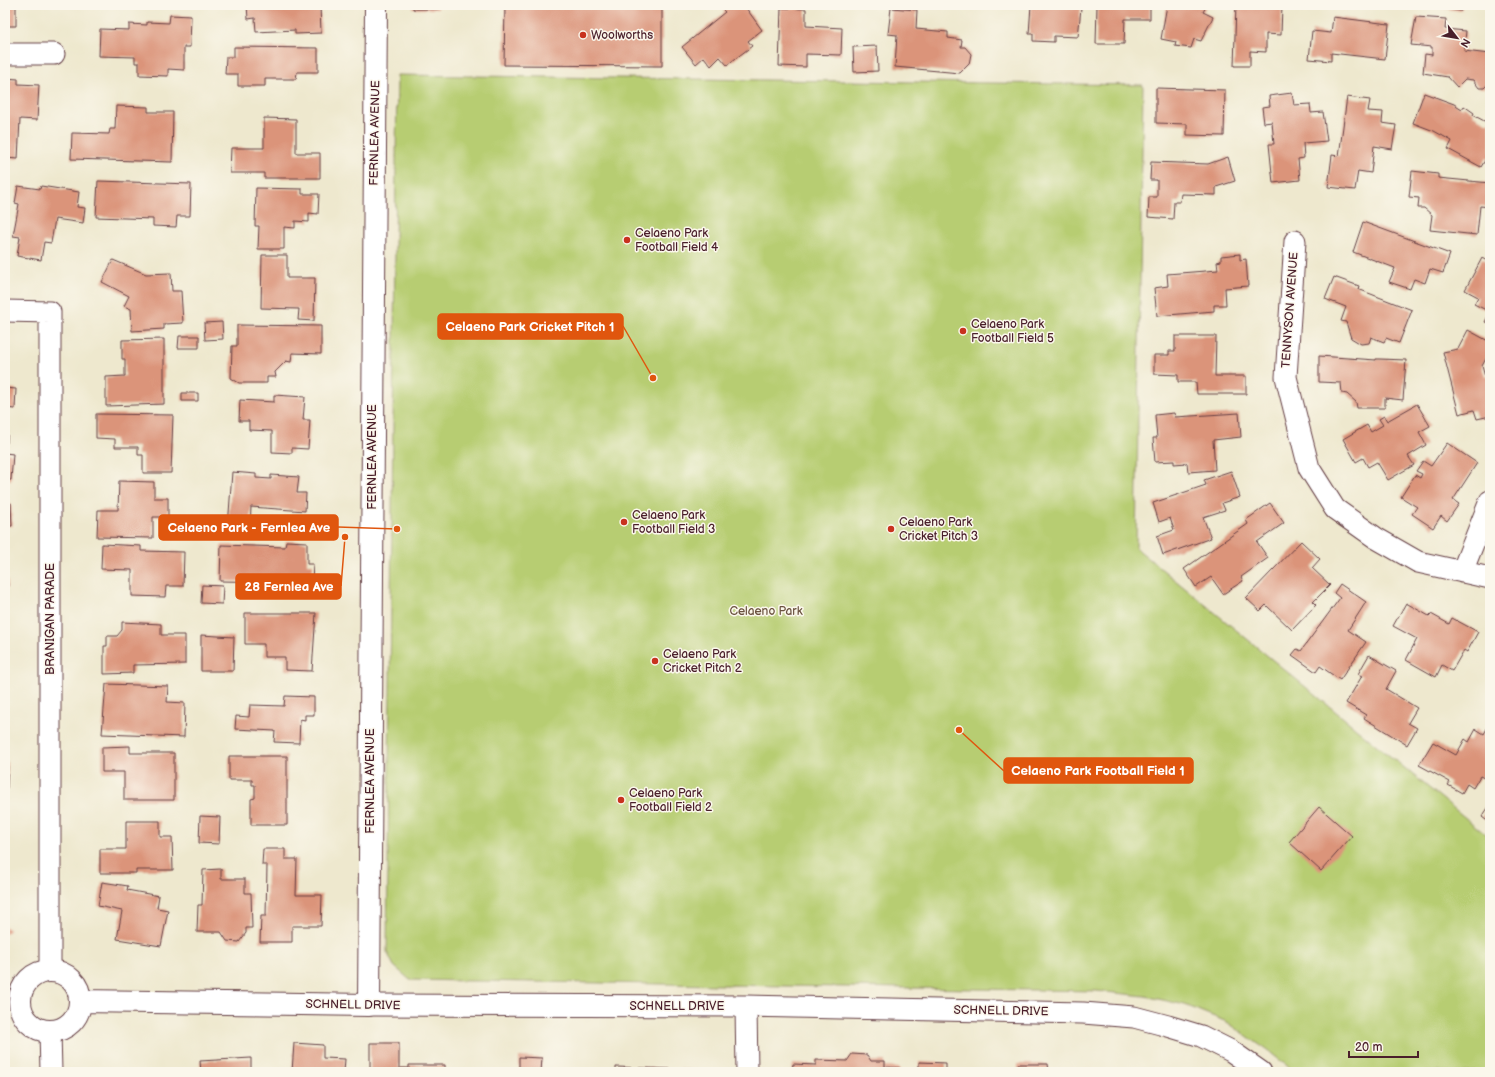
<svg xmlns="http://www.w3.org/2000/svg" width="1495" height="1077" font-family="'Balsamiq Sans',sans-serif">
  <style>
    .green { fill: #b7cd72; stroke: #80764e }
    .building { fill: #db947a }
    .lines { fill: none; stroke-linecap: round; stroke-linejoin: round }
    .street-casing { stroke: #633d43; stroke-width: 23 }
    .secondary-casing { stroke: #633d43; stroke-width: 24 }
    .street { stroke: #fff; stroke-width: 21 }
    .secondary { stroke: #fff; stroke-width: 22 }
    .poi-dot { fill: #c8321e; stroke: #fbf7ec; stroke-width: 1.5 }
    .labels { text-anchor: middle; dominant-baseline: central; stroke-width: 3; stroke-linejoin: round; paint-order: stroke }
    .poi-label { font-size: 12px; fill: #4a1f2b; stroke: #fbf7ec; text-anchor: start }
    .street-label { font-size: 12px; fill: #4a1f2b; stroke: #fbf7ec }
    .park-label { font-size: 12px; fill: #6b5340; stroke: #fbf7ec }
    .leader { fill: none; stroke: #e0560e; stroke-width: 1.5 }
    .callout-dot { fill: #e0560e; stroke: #fbf7ec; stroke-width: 1.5 }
    .callout { fill: #e0560e; stroke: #e0560e; stroke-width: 1.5 }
    .callout-label { font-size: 13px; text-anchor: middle; font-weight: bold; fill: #fff }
  </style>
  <rect width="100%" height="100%" fill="#fbf7ec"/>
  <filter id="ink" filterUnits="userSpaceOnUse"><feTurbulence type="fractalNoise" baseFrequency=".025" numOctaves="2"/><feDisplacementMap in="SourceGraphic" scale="8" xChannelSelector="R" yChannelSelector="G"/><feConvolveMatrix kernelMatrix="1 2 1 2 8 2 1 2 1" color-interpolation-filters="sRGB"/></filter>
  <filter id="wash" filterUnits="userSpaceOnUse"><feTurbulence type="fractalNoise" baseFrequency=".012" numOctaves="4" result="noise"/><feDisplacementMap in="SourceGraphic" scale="16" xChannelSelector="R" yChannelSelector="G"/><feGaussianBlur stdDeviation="0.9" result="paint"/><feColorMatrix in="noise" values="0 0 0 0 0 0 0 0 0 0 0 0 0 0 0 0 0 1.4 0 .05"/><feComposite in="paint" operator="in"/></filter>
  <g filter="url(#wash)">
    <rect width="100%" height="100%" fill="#eee8ce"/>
    <path class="green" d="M397 75 1143 85 1136 548 1490 838V1072H1295L1267 1050 1227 1022 1185 1005 1145 996 1096 991 410 980 394 966 387 952Z"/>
    <g id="blocks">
      <path class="building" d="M5 5H16V26H5Z
        M247 5H320L321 33 295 34V30L256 32 255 18 248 19Z
        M413 5H438V9H413Z
        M505 5H662V66L504 65Z
        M718 5H746V8L762 30 748 41 752 46 727 65 720 57 711 66 704 57 696 64 682 47 725 12Z
        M1031 5H1059V6L1081 8 1078 37 1054 36V42L1033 41V34H1029Z
        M1097 5H1150V19H1125L1124 44H1096Z
        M1167 5H1207L1203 12 1213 17 1201 41 1194 39 1191 48 1175 46 1176 42 1161 39Z
        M1236 5H1282L1281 35 1266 34V52L1250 51V66H1234Z
        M1442 5H1462L1461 11 1441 8Z
        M781 8 806 9V26L842 28 841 55 806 54V67L779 66Z
        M891 8 917 10 916 29 948 32V38L962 40 961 47H965L971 54 969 64 960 73 895 67 897 35 888 34Z
        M170 15 191 16 190 47H184V70L168 69V76L139 75V63H135V57L99 56 100 29 129 30V24L147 25V22L169 23Z
        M1333 17 1389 24 1385 59 1331 53V61L1309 59 1312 31 1331 33Z
        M1416 17 1446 19 1445 29 1466 31 1464 51 1490 54 1489 83 1484 88H1479L1473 80 1465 79 1457 87 1448 77 1423 73 1425 54 1432 55V47L1411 45Z
        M877 46 878 71 854 72 853 47Z
        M234 47 318 48V72H297L296 79H265V86H238V74H225L226 57H234Z
        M5 78 18 79V84L39 85 37 120 20 119 18 159 5 158Z
        M1156 88 1225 90 1224 136 1187 135V124L1156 123Z
        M1292 93 1294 105 1310 104 1311 113 1323 112 1327 141 1303 143 1304 158 1298 159 1300 180 1273 183 1269 144H1274L1272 122 1264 123 1262 107 1270 106 1269 96Z
        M1424 93 1454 104 1462 109 1464 106 1474 113 1473 115 1488 123 1489 122 1490 123V159L1487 157 1481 167 1448 149 1452 141 1434 131 1413 123Z
        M1347 97 1370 100 1368 111 1383 112 1382 123 1396 125 1392 149 1374 146 1371 173 1358 171 1355 190 1328 187 1332 155 1339 156Z
        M116 106 148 107V112H173L172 162 71 159 72 133 109 134 110 129H115Z
        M264 118 296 119V153H320V178H264V173H230L231 148H264Z
        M1228 157 1235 181 1216 187V195L1181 194 1180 202H1174L1173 219 1148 217 1149 197H1157V180H1150L1151 162 1208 164Z
        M1412 171 1438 174V178L1490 183V207L1480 206 1477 235 1430 230 1432 215 1424 208H1418L1419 198 1409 197Z
        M98 181 191 184 190 216H177L176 227 153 226V219L96 217Z
        M18 186 40 189 41 186 79 192 77 207 85 208 83 223 55 219 51 243 44 242 41 260 17 256 20 237 13 236 19 204 15 203Z
        M256 188 302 189V194H319L318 214 309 213V222L295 221V228L284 227V249H258L259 226H255Z
        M1363 222 1450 254 1443 273 1430 269 1425 283 1414 279 1410 289 1389 282 1395 268 1353 252Z
        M1240 254V260L1246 259 1248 286 1225 288 1226 305H1214V311L1157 316 1154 288 1168 286 1167 274 1218 270 1217 262 1221 261V256Z
        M262 255H287V278H315L314 321 298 320 299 309 261 308Z
        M1482 258 1490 263V324L1485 322 1490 312 1474 304 1478 297 1465 290Z
        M113 260 146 274 171 273 172 291H181L183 323 164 324V329L132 331 131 309 124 306 129 296 102 282Z
        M1334 277 1359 286 1358 289 1412 310 1399 343 1386 338 1384 342 1371 337 1369 343 1361 344 1351 338 1346 322 1341 321 1346 307 1325 299Z
        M222 322 223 339 205 340 204 323Z
        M237 325 321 326V354L292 353 291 362 286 361 275 372 276 377H267V383H239L231 378 232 346H237Z
        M1468 330 1490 342V351L1482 366 1485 377 1490 376V416L1477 419 1474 410 1459 414 1443 352 1458 349Z
        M179 336H199V348H178Z
        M1175 336H1216L1215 376H1246V394H1197L1196 382H1178V375L1154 374V355H1169V351H1175Z
        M164 339V404L106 406V377L125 376V359H122V340Z
        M1319 356 1376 360V359H1379L1406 360 1403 400 1385 398V408H1357L1356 402 1347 394 1342 393 1341 383 1319 382Z
        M5 388 16 389 15 409 5 408Z
        M182 393H198V401H182Z
        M274 395 305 397 303 420H310L308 449 292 448V453L272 452V431L249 430V421H239L240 400 274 402Z
        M1417 404 1430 426 1419 432 1426 445 1408 456 1414 465 1388 480 1377 462 1368 467 1363 458 1356 462 1343 439 1367 425 1371 432 1383 425 1379 419 1384 416 1387 421Z
        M1174 413 1175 417 1239 413 1241 437 1213 440 1215 470 1188 472 1187 463 1174 464V461L1155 462 1153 438H1157L1155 415Z
        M96 414 173 415 171 473H143V455H138V447H115V439L96 438Z
        M5 424H8L7 443H5Z
        M1447 443 1477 463 1453 500 1459 504 1447 521 1441 516 1433 528 1412 514 1417 507 1401 497 1415 475 1420 478 1422 474 1416 471 1423 461 1431 466Z
        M5 453 13 454 11 480H5Z
        M1231 471 1240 497 1222 503 1225 510 1203 517 1211 538 1163 555 1157 536 1174 530 1170 518 1159 522 1153 503 1206 485 1204 480Z
        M232 472 256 474V478L271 479V475L299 477 297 493H306L305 511 251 507 250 529 228 527Z
        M119 481 154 482V498H168V517H153V538L97 537 98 510H118Z
        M5 503H11L12 526H5Z
        M1270 503 1284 523 1257 542 1268 558 1241 577 1243 581 1223 594 1211 577 1196 587 1184 569 1248 524 1246 520Z
        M286 541 307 542V564H313L312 582H307V590L274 589V582L220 581 221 545 285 547Z
        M1301 541 1320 559 1312 568 1330 585 1313 602 1316 605 1292 630 1266 605 1260 611 1246 598Z
        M102 544 141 546V551L184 552 183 586H166L165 597 132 596V570L101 569Z
        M5 564H6L8 588H5Z
        M1340 584 1366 602 1348 630 1366 642 1340 680 1320 666 1316 672 1292 655 1297 649 1301 651 1340 598 1334 593Z
        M202 585 223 586 222 604 201 603Z
        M1406 603 1429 616 1431 614 1449 624 1452 618 1478 632 1467 652 1464 650 1452 671 1442 665 1436 677 1406 660 1417 639 1393 626Z
        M245 613H316L312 671 285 670V657H264V644H245Z
        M122 622 161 624V635H185V664L133 665V673L104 674V646H107V636H117L122 630Z
        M201 635 234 637 233 671H201Z
        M1369 655 1396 671 1386 689 1417 708 1408 723 1417 728 1407 745 1364 718 1366 715 1346 703 1362 676 1358 674Z
        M106 684 168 686 167 702 185 703 184 737 102 734Z
        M285 696 314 697V715H305V720L300 719 299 743 274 742 275 731 235 729 236 716 249 717 250 705 284 706Z
        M1490 723V770L1489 769 1484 778 1480 776 1473 788 1467 784 1462 793 1448 785 1450 782 1419 765 1433 742 1456 755 1465 739 1469 742 1476 729 1484 734Z
        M130 746V753H174V800H124V772H102V747Z
        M229 756H287V825H251V799L255 798V785H252V780H229Z
        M5 762H8L7 788H5Z
        M1490 805V823L1482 817Z
        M1319 807 1352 836 1321 871 1289 842Z
        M200 816 220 817 219 844 199 843Z
        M126 821H160V837H172L173 870H136V873H100V849H126Z
        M263 849H285V859H297L296 895H322L321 926H292V942H260L261 916H266L267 865H262Z
        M221 869V879H245V893H251L252 928H246V933L239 942 227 941 221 932H197L198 905H202L203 870Z
        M102 882 128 886 127 890 159 896 157 908 168 910 161 946 117 939 122 911 98 906Z
        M5 926 9 930 5 934Z
        M294 1043 323 1045V1058L345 1059 344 1072H292Z
        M370 1043H399V1068H409V1065H445V1072H370Z
        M852 1054 867 1055 871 1061H885V1067L900 1068V1072H792L793 1064 816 1065V1060L847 1061Z
        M519 1057 542 1058 541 1072H519Z
        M251 1058V1072H201L200 1061Z
        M919 1062 946 1063V1072H919Z
        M1018 1064H1048L1049 1072H1018Z
        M616 1067 704 1070V1072H616Z"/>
    </g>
  </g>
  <g filter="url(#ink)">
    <use href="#blocks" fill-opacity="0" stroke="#633d43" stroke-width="1"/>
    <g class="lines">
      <g class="street-casing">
        <path id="street" d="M5 54H54
          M1295 241 1286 377 1309 468 1335 509 1376 538 1418 562 1490 578
          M5 311 50 312V971
          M1462 572 1490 501
          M369 1005 746 1006 1083 1013 1134 1017 1168 1026 1201 1036 1231 1051 1261 1072
          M746 1006 747 1072
          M50 1031 51 1072"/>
      </g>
      <g class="secondary-casing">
        <path id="secondary" d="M20 1001a30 30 0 1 1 60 0a30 30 0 1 1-60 0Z
          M80 1001 369 1005 376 5"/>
      </g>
      <use href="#street" class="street"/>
      <use href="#secondary" class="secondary"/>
    </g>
  </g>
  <g class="poi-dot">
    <circle cx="583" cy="35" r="4"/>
    <circle cx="627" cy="240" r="4"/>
    <circle cx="963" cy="331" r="4"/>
    <circle cx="624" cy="522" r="4"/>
    <circle cx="891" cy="529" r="4"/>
    <circle cx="655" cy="661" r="4"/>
    <circle cx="621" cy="800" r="4"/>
  </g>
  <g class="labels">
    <g class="poi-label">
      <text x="591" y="35">Woolworths</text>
      <text x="635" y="233">Celaeno Park<tspan x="635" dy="14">Football Field 4</tspan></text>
      <text x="971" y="324">Celaeno Park<tspan x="971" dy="14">Football Field 5</tspan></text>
      <text x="632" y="515">Celaeno Park<tspan x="632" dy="14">Football Field 3</tspan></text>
      <text x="899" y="522">Celaeno Park<tspan x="899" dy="14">Cricket Pitch 3</tspan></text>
      <text x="663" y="654">Celaeno Park<tspan x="663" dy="14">Cricket Pitch 2</tspan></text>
      <text x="629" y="793">Celaeno Park<tspan x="629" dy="14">Football Field 2</tspan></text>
    </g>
    <g class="street-label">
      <text transform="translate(375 133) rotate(-89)">FERNLEA AVENUE</text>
      <text transform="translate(1290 310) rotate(-86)">TENNYSON AVENUE</text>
      <text transform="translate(372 457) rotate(-90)">FERNLEA AVENUE</text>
      <text transform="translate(50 619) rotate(-90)">BRANIGAN PARADE</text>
      <text transform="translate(370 781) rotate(-90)">FERNLEA AVENUE</text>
      <text transform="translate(353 1005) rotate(1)">SCHNELL DRIVE</text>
      <text x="677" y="1006">SCHNELL DRIVE</text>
      <text transform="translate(1001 1011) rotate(1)">SCHNELL DRIVE</text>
    </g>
    <g class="park-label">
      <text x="766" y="611">Celaeno Park</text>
    </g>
  </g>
  <path class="leader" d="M653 378L623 326M397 529L338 527M345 537L341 586M959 730L1004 771"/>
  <g class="callout-dot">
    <circle cx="653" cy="378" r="4"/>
    <circle cx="397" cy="529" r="4"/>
    <circle cx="345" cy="537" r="4"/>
    <circle cx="959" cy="730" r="4"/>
  </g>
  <g class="callout">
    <rect x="438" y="314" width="185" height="25" rx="4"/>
    <rect x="159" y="515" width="179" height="25" rx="4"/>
    <rect x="236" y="574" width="105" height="25" rx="4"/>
    <rect x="1004" y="758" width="189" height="25" rx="4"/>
  </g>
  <g class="callout-label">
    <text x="530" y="331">Celaeno Park Cricket Pitch 1</text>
    <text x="249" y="532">Celaeno Park - Fernlea Ave</text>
    <text x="289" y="591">28 Fernlea Ave</text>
    <text x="1098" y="775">Celaeno Park Football Field 1</text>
  </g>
  <rect width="1495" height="1077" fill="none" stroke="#fbf7ec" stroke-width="20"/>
  <g transform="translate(1457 38) rotate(121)" stroke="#fbf7ec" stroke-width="3" paint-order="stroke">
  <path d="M0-3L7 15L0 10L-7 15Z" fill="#4a1f2b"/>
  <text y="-6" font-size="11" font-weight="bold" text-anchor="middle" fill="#4a1f2b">N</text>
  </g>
  <path d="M1349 1051v6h69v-6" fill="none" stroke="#4a1f2b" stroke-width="2"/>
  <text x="1355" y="1051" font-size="12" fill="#4a1f2b" stroke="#fbf7ec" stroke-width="3" paint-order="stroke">20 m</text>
</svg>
